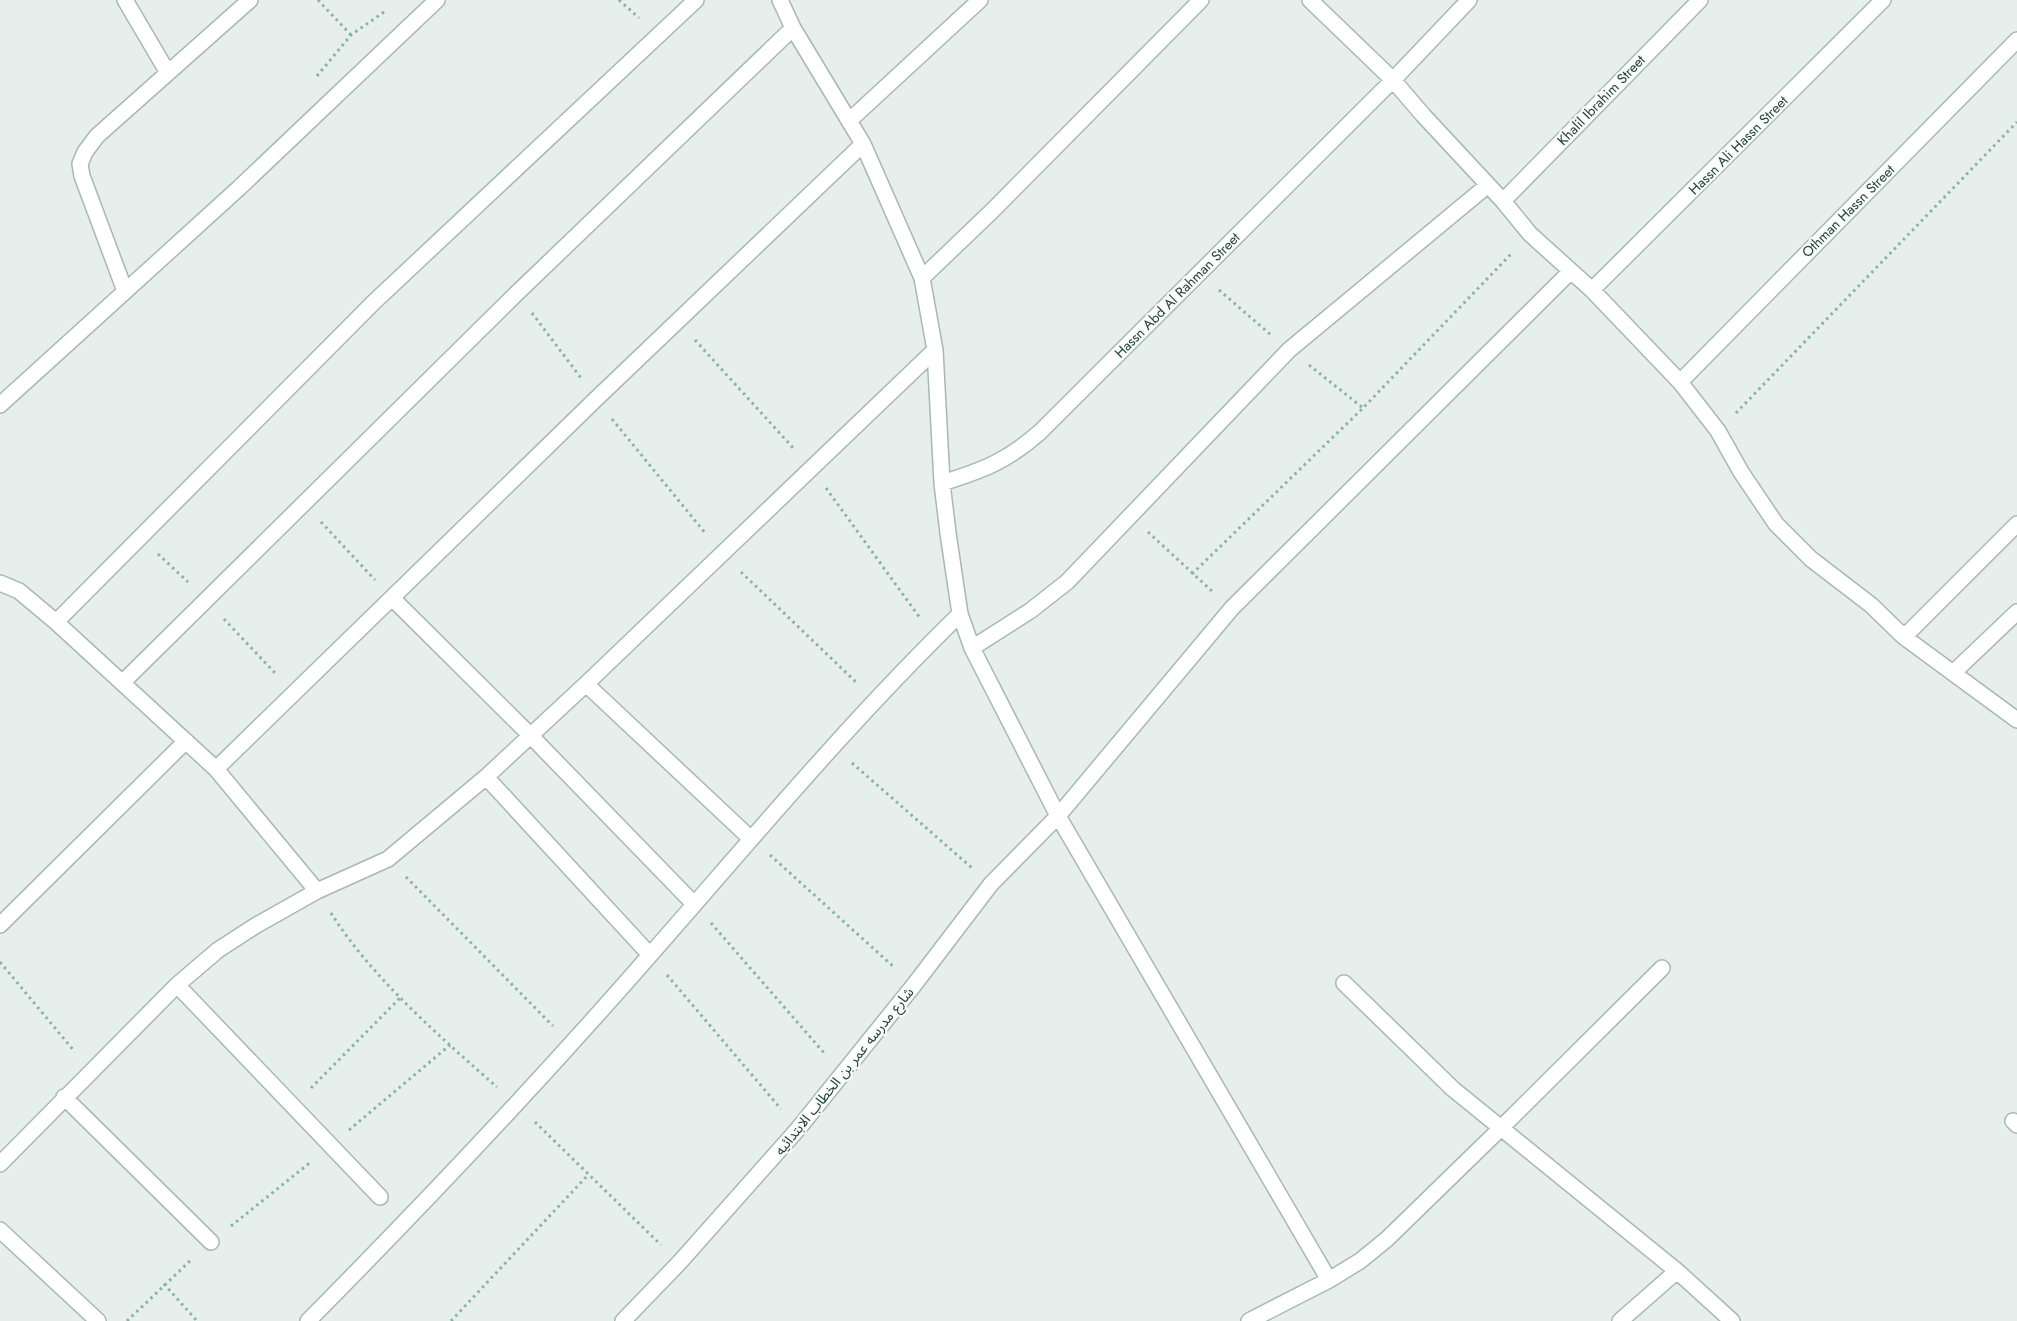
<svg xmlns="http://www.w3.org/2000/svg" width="2017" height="1321" font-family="Jost,'Noto Sans Arabic',sans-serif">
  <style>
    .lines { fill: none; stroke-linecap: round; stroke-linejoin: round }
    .minor-casing { stroke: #a8b8b2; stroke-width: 18 }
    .path { stroke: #86b3a5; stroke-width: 3; stroke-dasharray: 2.5 4; stroke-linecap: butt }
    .minor { stroke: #fff; stroke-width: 15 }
    .labels { text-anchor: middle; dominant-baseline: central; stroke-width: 4.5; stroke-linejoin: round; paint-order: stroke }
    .street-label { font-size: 14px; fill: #24423a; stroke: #f7fbf9 }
  </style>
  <rect width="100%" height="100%" fill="#e6efeb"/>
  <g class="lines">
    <g class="minor-casing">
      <path id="minor" d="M125 0 168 73
        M780 0 793 28 863 144 922 278 935 350 942 483 948 533 960 614 972 648 1058 816 1329 1280
        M1310 0 1393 80 1423 115 1503 201 1530 234 1592 290 1680 382 1718 431 1741 472 1776 524 1811 559 1871 605 1904 637 2017 720
        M850 120 980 0
        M1503 201 1700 0
        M922 278 991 212 1201 0
        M1592 290 1883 0
        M125 291 82 176 80 164 85 152 97 136 250 0
        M1680 382 2017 40
        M0 405 239 188 437 0
        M942 483C984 470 1007 461 1040 432L1393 80 1469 0
        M0 583 19 591 56 622 216 769 317 891
        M392 598 530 735 694 904
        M56 622 374 302 696 0
        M1904 637 2017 524
        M972 648 1030 611 1067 582 1289 350 1488 185
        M1953 673 2017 612
        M123 682 517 293 793 28
        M586 684 750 838
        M216 769 596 399 863 144
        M486 777 650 955
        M0 925 186 741
        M1344 983 1453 1089 1501 1128 1662 968
        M177 985 380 1197
        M64 1097 211 1242
        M2013 1121 2017 1125
        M0 1164 177 985 218 950 255 926 317 891 388 859 486 777 586 684 935 350
        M0 1230 98 1321
        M308 1321C426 1202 541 1080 651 954 752 839 850 721 960 614
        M623 1321 679 1263 798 1129 914 985 991 884 1058 816 1232 608 1571 271
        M1249 1321 1329 1280 1360 1261 1387 1239 1501 1128 1677 1271 1732 1321
        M1620 1321 1677 1271"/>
    </g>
    <path class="path" d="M318 0 351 35
      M619 0 639 18
      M317 76 351 35 384 12
      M1219 290 1271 335
      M532 313 581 378
      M695 340 795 450
      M1309 365 1363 408
      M1736 413 2017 122
      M612 419 706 534
      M826 488 920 618
      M321 522 375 580
      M1148 532 1213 592
      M158 554 188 582
      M741 572 857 683
      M1192 574 1363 408 1512 253
      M224 619 276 674
      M852 763 972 868
      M770 855 895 968
      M406 877 553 1026
      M331 913C371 977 440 1037 497 1087
      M711 923 825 1054
      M0 962 75 1052
      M667 975 781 1109
      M311 1088 400 998
      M535 1122 661 1245
      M349 1130 450 1045
      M231 1226 312 1161
      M164 1284 197 1321
      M127 1321 192 1259
      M451 1321 588 1175"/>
    <use href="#minor" class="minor"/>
  </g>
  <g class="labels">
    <g class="street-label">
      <text transform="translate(1601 100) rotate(-46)">Khalil Ibrahim Street</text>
      <text transform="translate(1738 145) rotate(-45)">Hassn Ali Hassn Street</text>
      <text transform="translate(1848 211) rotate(-45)">Othman Hassn Street</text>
      <text transform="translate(1177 295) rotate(-45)">Hassn Abd Al Rahman Street</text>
      <text transform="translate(844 1071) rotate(-51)">شارع مدرسه عمر بن الخطاب الابتدائيه</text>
    </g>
  </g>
</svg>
